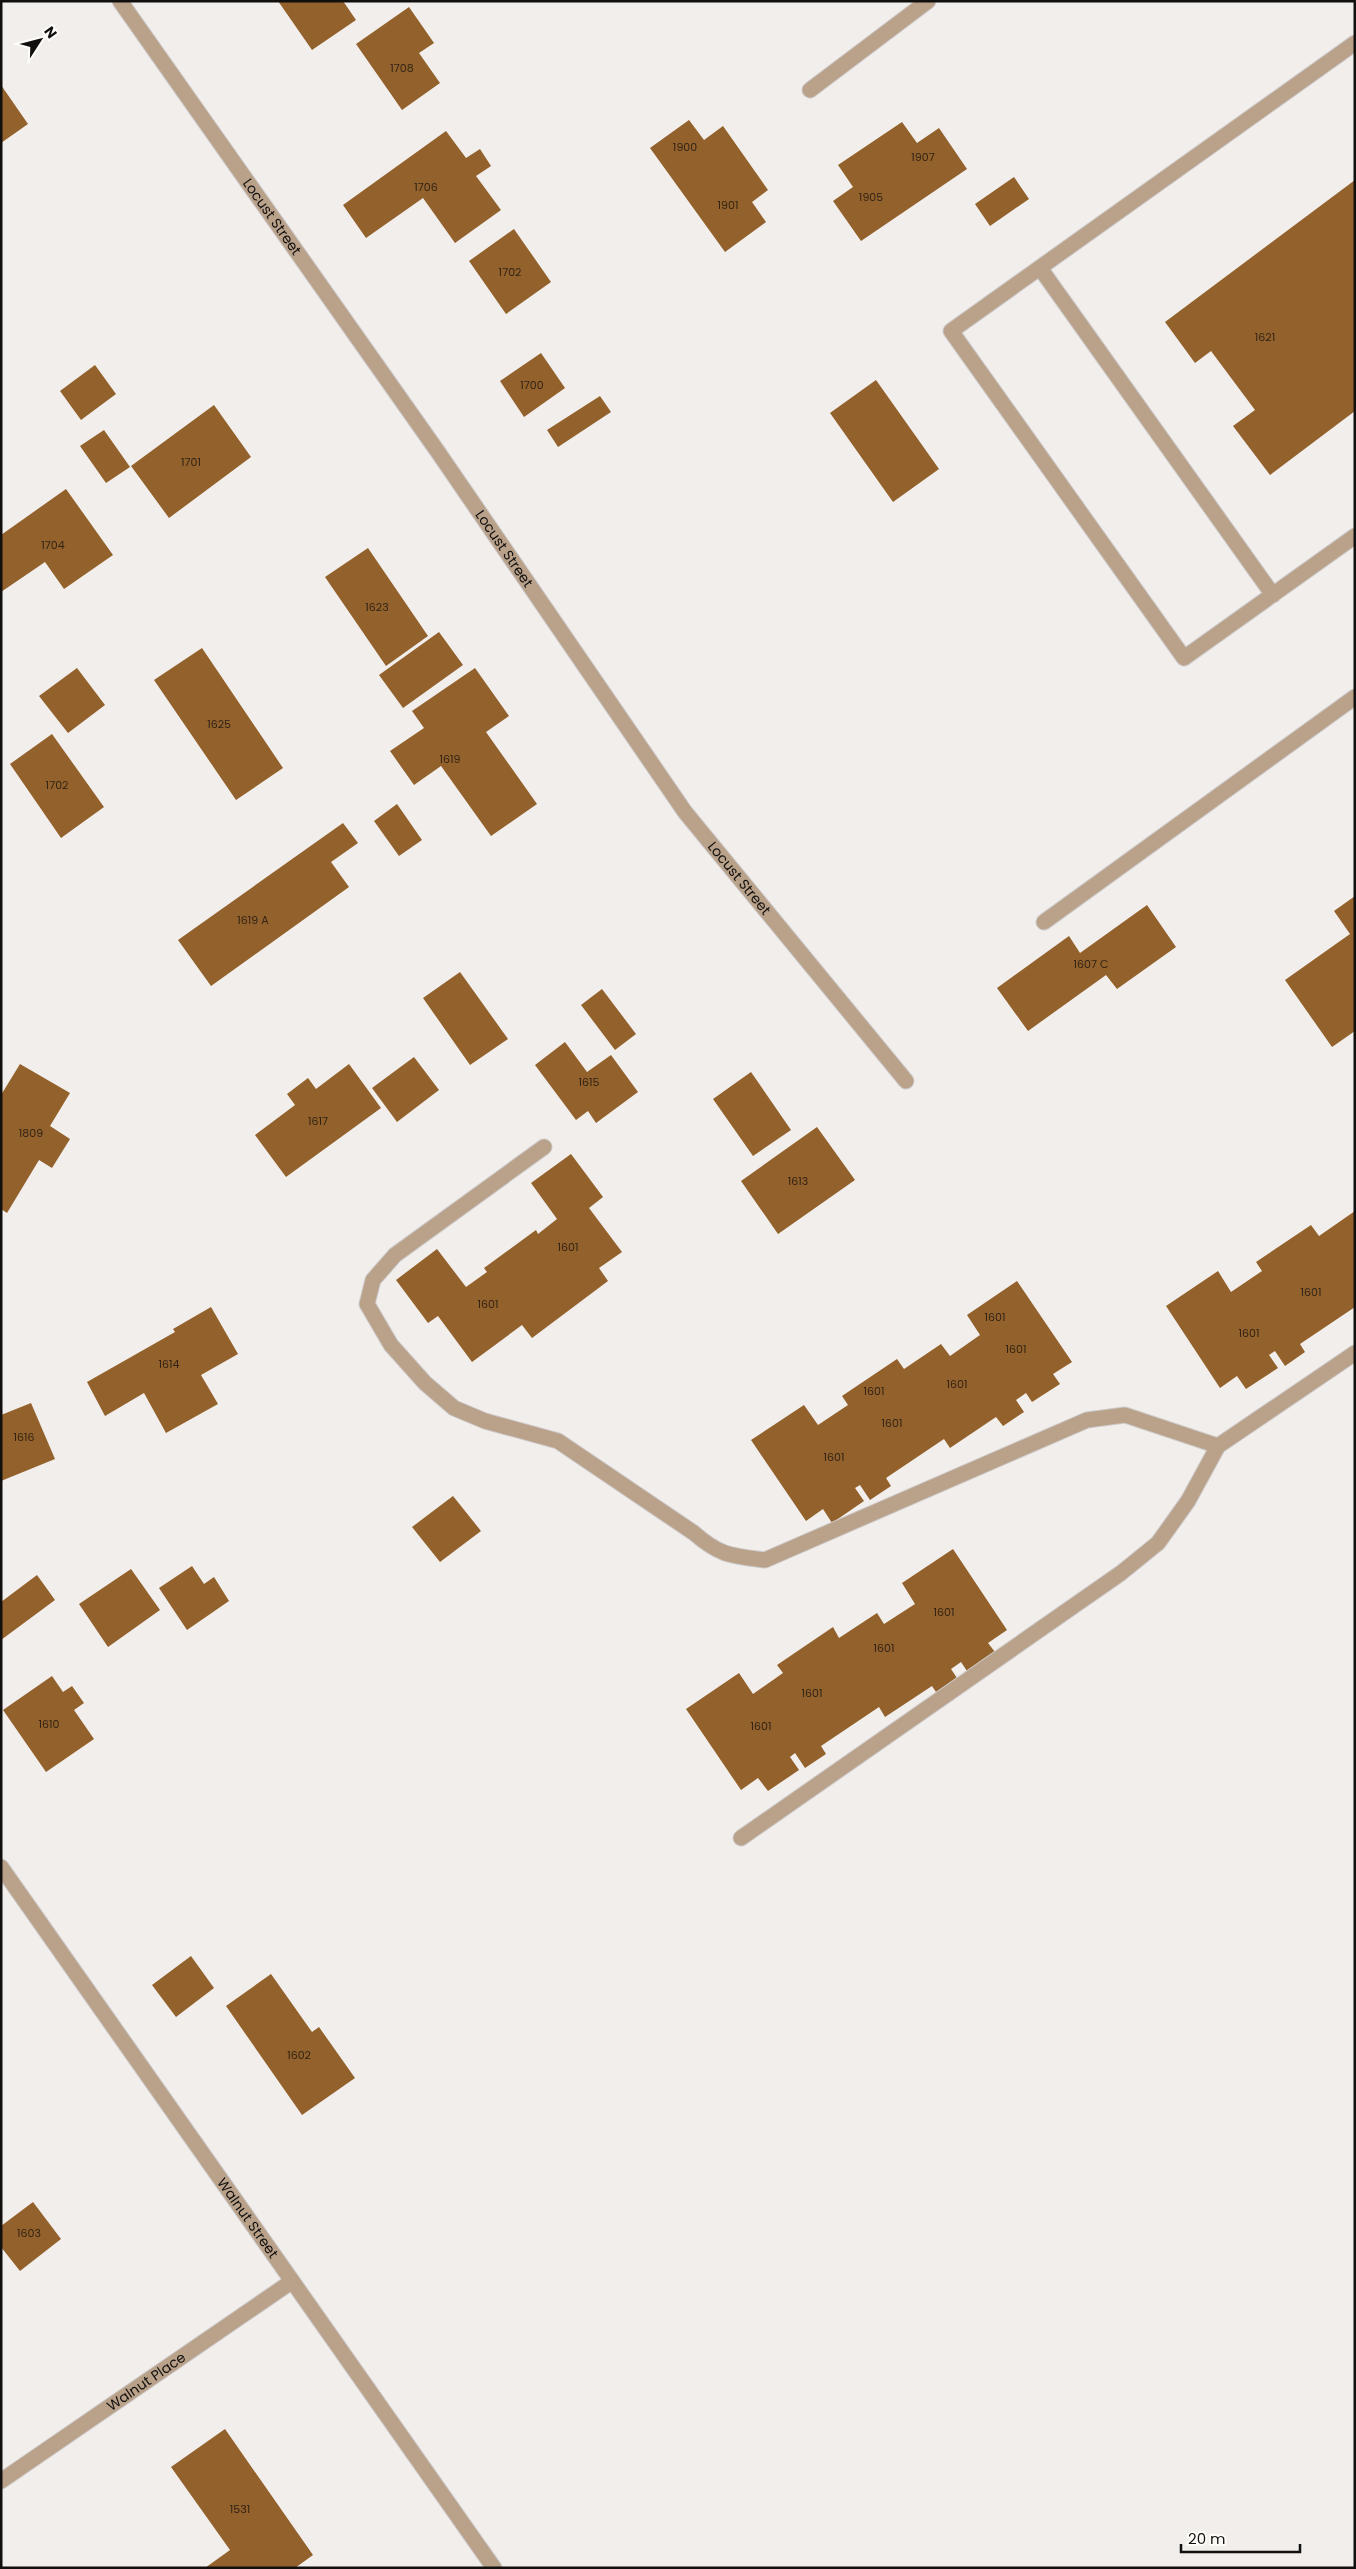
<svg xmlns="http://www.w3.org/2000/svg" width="1356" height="2569" font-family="Poppins,sans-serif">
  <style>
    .building { fill: #93612b }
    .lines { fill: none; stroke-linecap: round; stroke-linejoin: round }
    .lane-casing { stroke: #cdcac9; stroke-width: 17 }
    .street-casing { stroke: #cdcac9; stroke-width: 17 }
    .lane { stroke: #b9a18a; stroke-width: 15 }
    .street { stroke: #b9a18a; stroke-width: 15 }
    .labels { text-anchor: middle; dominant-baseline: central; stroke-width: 5; stroke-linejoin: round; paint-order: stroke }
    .number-label { font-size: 11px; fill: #322416 }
    .street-label { font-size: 14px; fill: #11100f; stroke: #fefcf9 }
  </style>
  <rect width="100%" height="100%" fill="#f1eeec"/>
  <path class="building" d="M278 1H343L356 20 312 50Z
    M409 7 434 43 419 53 440 83 402 110 356 44Z
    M1 85 28 124 1 143Z
    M689 120 704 140 723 126 768 190 752 202 766 222 725 252 650 148Z
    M902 122 917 143 939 128 967 169 861 241 833 201 853 187 838 165Z
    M446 131 466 158 480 149 491 166 476 176 501 210 455 243 423 198 366 238 343 205Z
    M1014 177 1029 199 990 226 975 204Z
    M1355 180V411L1270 475 1233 426 1255 410 1211 351 1195 363 1165 322Z
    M514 229 551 282 506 314 469 261Z
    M541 353 565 388 524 417 500 381Z
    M95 365 116 394 81 420 60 391Z
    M876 380 939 469 893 502 830 413Z
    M600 396 611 412 558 447 547 430Z
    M214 405 251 457 169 518 131 466Z
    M104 430 130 467 106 483 80 446Z
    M66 489 113 555 64 589 45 562 1 592V535Z
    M368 548 428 636 386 666 325 577Z
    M439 632 463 665 403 708 379 675Z
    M202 648 283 768 236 800 154 680Z
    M77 668 105 705 68 733 39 696Z
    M475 668 509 716 486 732 537 804 491 836 441 766 414 785 390 751 424 728 412 711Z
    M52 734 104 807 61 838 10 764Z
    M397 804 422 840 399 856 374 821Z
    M343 823 358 843 331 862 349 887 211 986 178 940Z
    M1355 896V1031L1332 1047 1285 980 1350 934 1334 911Z
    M1147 905 1176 947 1117 989 1106 975 1028 1031 997 988 1069 936 1080 953Z
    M460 972 508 1039 470 1065 423 998Z
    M602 989 636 1034 615 1050 581 1005Z
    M565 1042 587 1072 611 1055 638 1092 596 1123 588 1111 576 1120 535 1065Z
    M414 1057 439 1090 397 1122 372 1088Z
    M20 1064 70 1093 50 1126 70 1139 52 1168 39 1160 7 1213 1 1209V1095Z
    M349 1064 381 1108 286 1177 255 1135 295 1105 287 1094 308 1078 316 1089Z
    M751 1072 791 1130 753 1156 713 1099Z
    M817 1127 855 1180 778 1234 741 1181Z
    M571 1154 603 1197 589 1208 622 1252 599 1268 608 1281 532 1338 522 1325 472 1362 438 1316 428 1323 396 1280 437 1249 466 1287 487 1272 484 1268 536 1230 538 1234 557 1219 531 1183Z
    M1355 1211V1307L1300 1344 1305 1352 1285 1366 1275 1351 1269 1355 1278 1368 1246 1389 1237 1376 1220 1388 1166 1306 1218 1271 1231 1292 1262 1271 1256 1262 1311 1225 1319 1236Z
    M1017 1281 1072 1362 1053 1374 1060 1384 1032 1402 1026 1393 1016 1400 1024 1412 1003 1426 996 1417 950 1448 944 1439 886 1478 891 1486 870 1500 860 1485 855 1488 864 1501 832 1523 823 1509 806 1521 751 1440 804 1405 818 1425 848 1405 842 1396 897 1359 904 1369 941 1344 950 1356 980 1335 967 1315Z
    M211 1307 238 1354 201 1375 218 1404 166 1433 144 1393 105 1416 87 1382 175 1332 173 1329Z
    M31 1403 55 1459 1 1481V1415Z
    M453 1496 481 1531 440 1562 412 1527Z
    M953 1549 1007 1630 988 1643 995 1652 967 1671 961 1662 951 1669 959 1681 938 1695 932 1686 885 1717 879 1707 821 1746 826 1754 805 1768 795 1753 790 1757 799 1770 768 1791 758 1778 741 1790 686 1709 739 1673 753 1694 783 1673 777 1665 833 1627 839 1638 877 1613 884 1624 915 1604 902 1583Z
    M192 1566 204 1584 214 1577 229 1601 187 1630 159 1588Z
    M131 1569 160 1610 108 1647 79 1604Z
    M37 1575 55 1600 1 1640V1602Z
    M52 1676 63 1692 72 1686 84 1703 74 1710 94 1739 46 1772 3 1710Z
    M191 1956 214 1988 176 2017 152 1985Z
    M271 1974 312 2032 319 2027 355 2078 302 2115 226 2006Z
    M33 2202 61 2239 20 2271 1 2247V2226Z
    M225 2429 313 2555 295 2568H205L230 2550 171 2467Z"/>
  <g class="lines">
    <g class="lane-casing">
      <path id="lane" d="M1355 43 951 331 1184 658 1355 536
        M1040 268 1273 595
        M1044 922 1355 697
        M544 1147 395 1255 373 1280 367 1304 391 1345 425 1383 454 1408 485 1421 558 1441 694 1533C720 1556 732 1556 765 1560L1087 1420 1125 1415 1218 1446 1355 1353
        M741 1838 1121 1573 1158 1543 1188 1501 1218 1446"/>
    </g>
    <g class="street-casing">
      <g id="street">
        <path id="s1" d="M120 1 438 452 685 812 906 1081"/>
        <path d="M810 90 928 1"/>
        <path id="s2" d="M1 1867 494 2568"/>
        <path id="s3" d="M1 2481 291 2282"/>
      </g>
    </g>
    <use href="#lane" class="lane"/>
    <use href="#street" class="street"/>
  </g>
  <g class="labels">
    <g class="number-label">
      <text x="402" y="68">1708</text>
      <text x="685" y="147">1900</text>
      <text x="923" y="157">1907</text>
      <text x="426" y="187">1706</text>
      <text x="871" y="197">1905</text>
      <text x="728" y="205">1901</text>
      <text x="510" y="272">1702</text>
      <text x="1265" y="337">1621</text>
      <text x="532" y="385">1700</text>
      <text x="191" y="462">1701</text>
      <text x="53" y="545">1704</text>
      <text x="377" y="607">1623</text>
      <text x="219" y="724">1625</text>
      <text x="450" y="759">1619</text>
      <text x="57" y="785">1702</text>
      <text x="253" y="920">1619 A</text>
      <text x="1091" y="964">1607 C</text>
      <text x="589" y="1082">1615</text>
      <text x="318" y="1121">1617</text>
      <text x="31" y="1133">1809</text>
      <text x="798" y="1181">1613</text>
      <text x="568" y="1247">1601</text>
      <text x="1311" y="1292">1601</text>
      <text x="488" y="1304">1601</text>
      <text x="995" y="1317">1601</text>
      <text x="1249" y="1333">1601</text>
      <text x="1016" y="1349">1601</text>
      <text x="169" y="1364">1614</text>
      <text x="957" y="1384">1601</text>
      <text x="874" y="1391">1601</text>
      <text x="892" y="1423">1601</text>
      <text x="24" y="1437">1616</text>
      <text x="834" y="1457">1601</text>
      <text x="944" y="1612">1601</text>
      <text x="884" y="1648">1601</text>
      <text x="812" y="1693">1601</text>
      <text x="49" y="1724">1610</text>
      <text x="761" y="1726">1601</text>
      <text x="299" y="2055">1602</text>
      <text x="29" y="2233">1603</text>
      <text x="240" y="2509">1531</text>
    </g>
    <g class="street-label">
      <text stroke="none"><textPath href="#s1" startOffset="264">Locust Street</textPath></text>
      <text stroke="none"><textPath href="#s1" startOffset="669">Locust Street</textPath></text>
      <text stroke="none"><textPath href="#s1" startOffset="1074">Locust Street</textPath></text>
      <text stroke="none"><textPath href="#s2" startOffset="429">Walnut Street</textPath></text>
      <text stroke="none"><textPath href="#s3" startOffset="176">Walnut Place</textPath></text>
    </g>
  </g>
  <rect width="1356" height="2569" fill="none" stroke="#11100f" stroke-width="5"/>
  <g transform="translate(40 40) rotate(54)" stroke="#fefcf9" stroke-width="4" paint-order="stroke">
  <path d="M0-4L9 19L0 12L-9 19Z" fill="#11100f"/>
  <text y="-8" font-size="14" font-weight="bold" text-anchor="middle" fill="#11100f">N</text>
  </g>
  <path d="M1181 2544v8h119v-8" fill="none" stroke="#11100f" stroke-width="2.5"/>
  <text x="1188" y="2544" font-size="15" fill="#11100f" stroke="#fefcf9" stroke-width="4" paint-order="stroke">20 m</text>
</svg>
